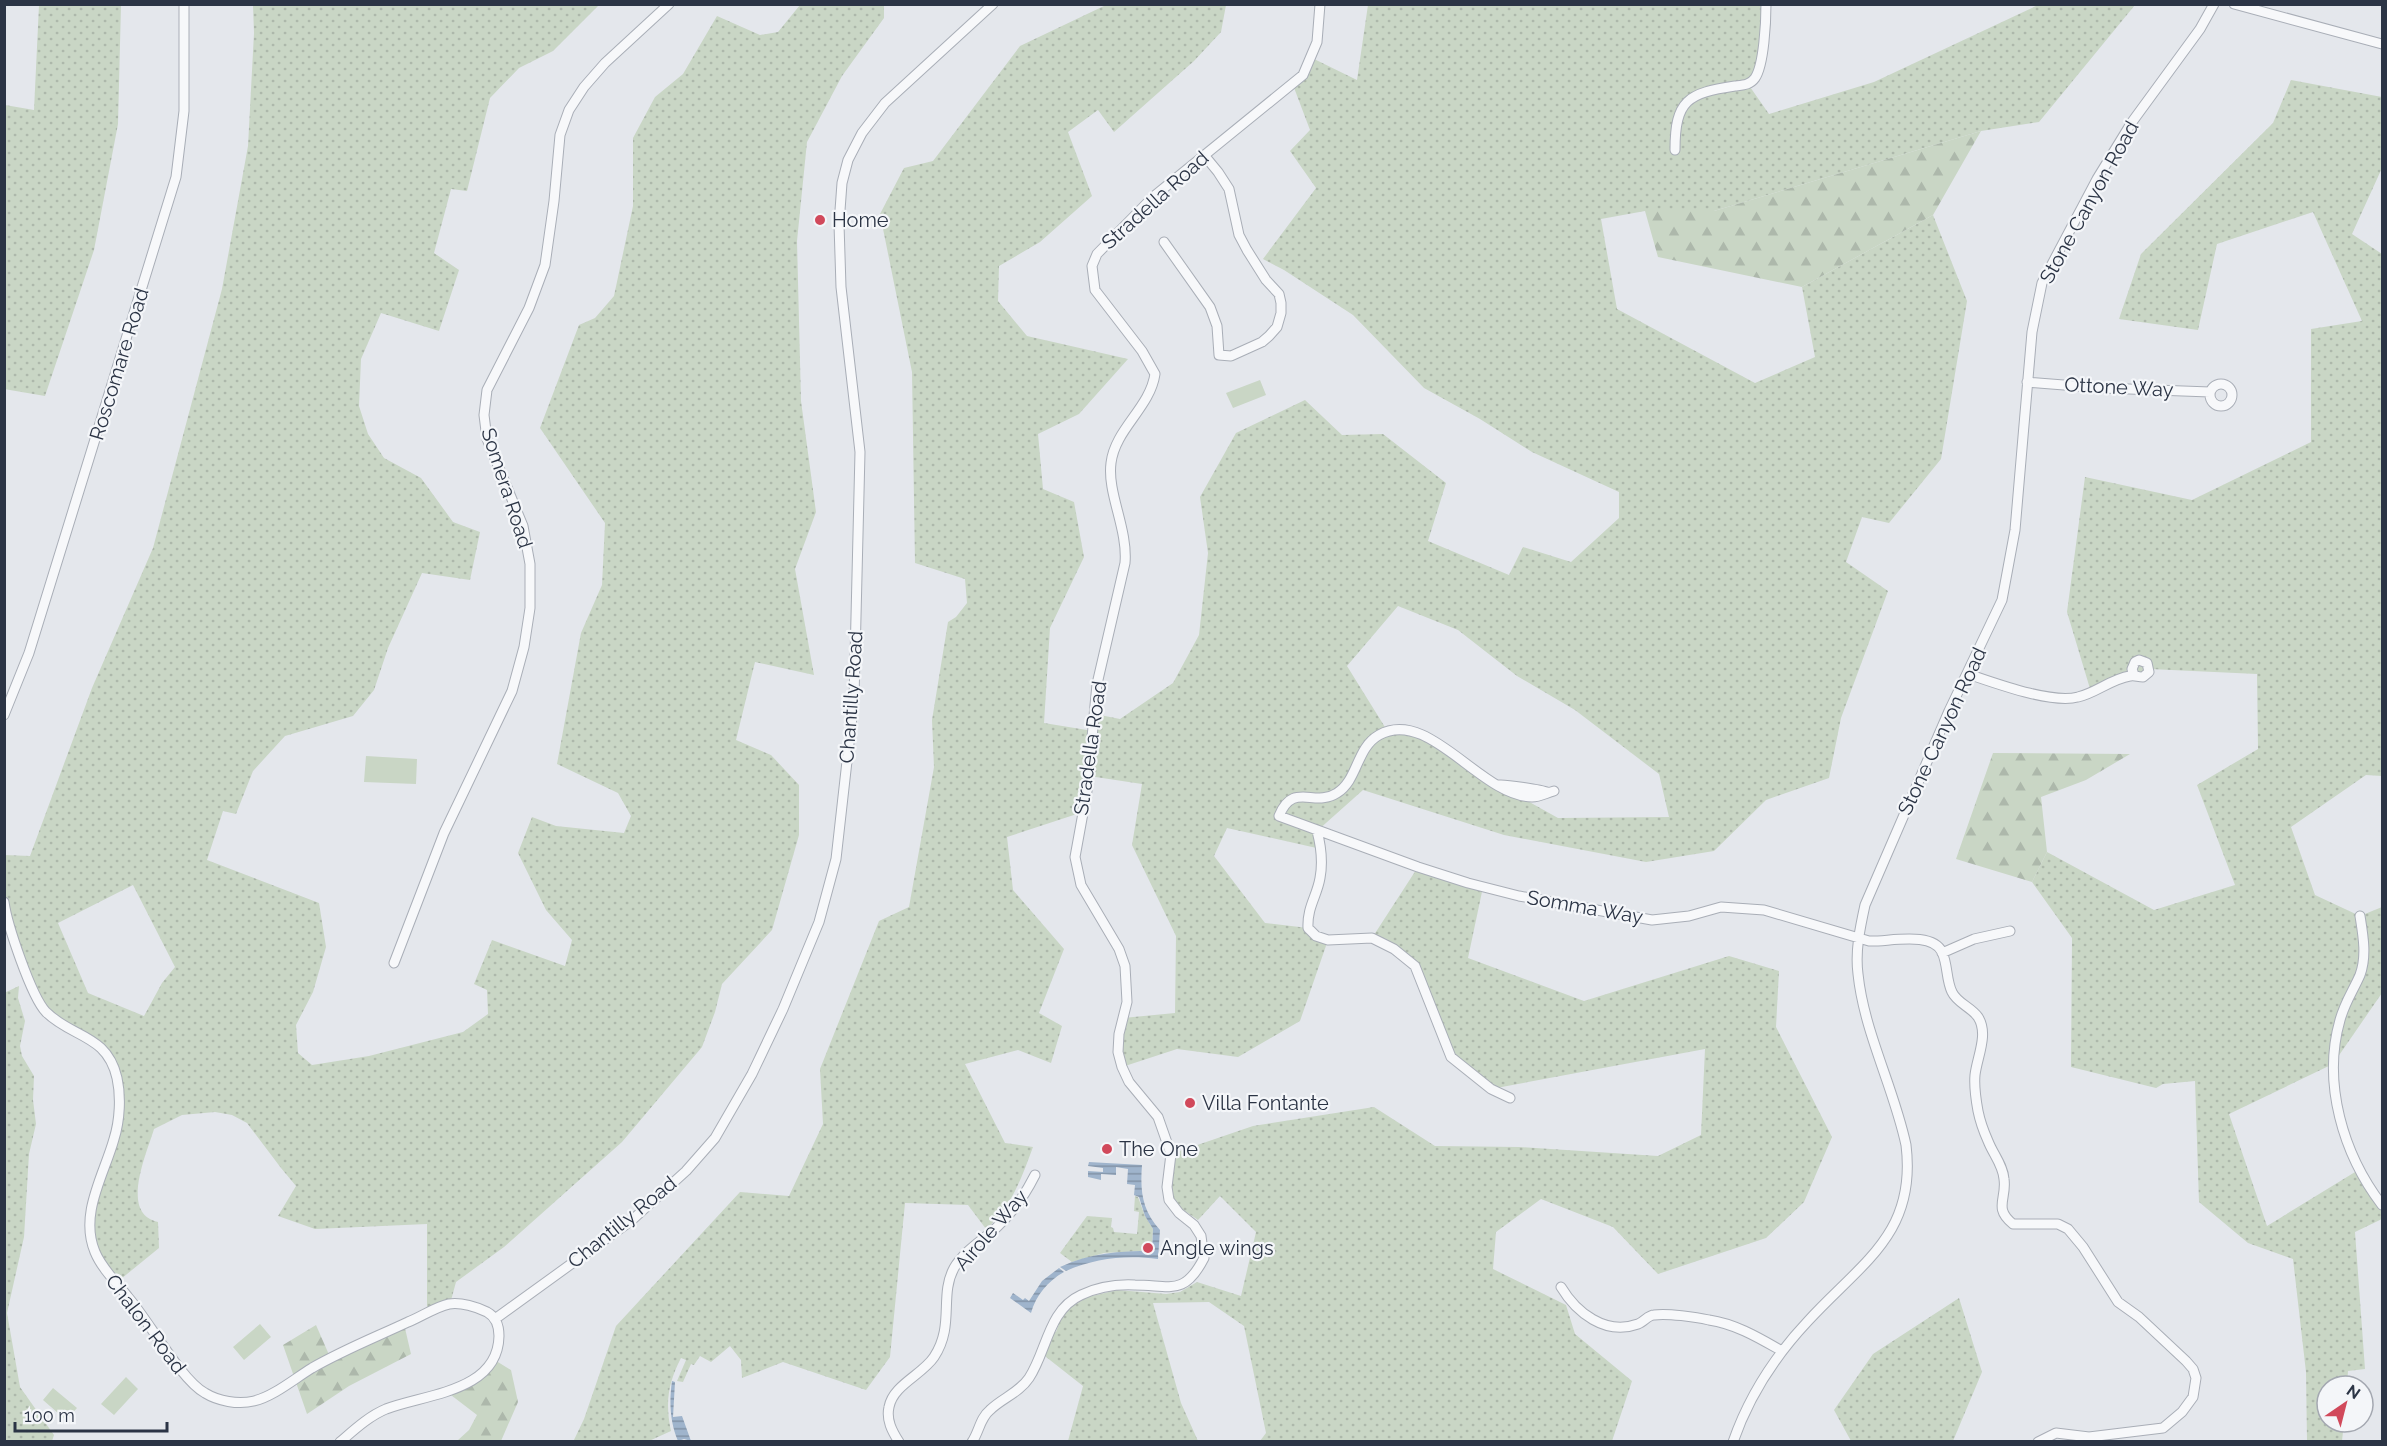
<svg xmlns="http://www.w3.org/2000/svg" width="2387" height="1446" font-family="Raleway,sans-serif">
  <style>
    .grass { fill: url(#grass-dots); fill-rule: evenodd }
    .forest { fill: url(#forest-firs) }
    .pitch { fill: #c9d6c5 }
    .water { fill: url(#water-rules) }
    .lines { fill: none; stroke-linecap: round; stroke-linejoin: round }
    .minor-casing { stroke: #a9aeb7; stroke-width: 11 }
    .minor { stroke: #f7f8fa; stroke-width: 9 }
    .poi-dot { fill: #d1495b; stroke: #f4f6f9; stroke-width: 2 }
    .labels { text-anchor: middle; dominant-baseline: central; stroke-width: 4.5; stroke-linejoin: round; paint-order: stroke }
    .street-label { font-size: 20px; fill: #2b3445; stroke: #f4f6f9 }
    .poi-label { font-size: 20px; fill: #2b3445; stroke: #f4f6f9; text-anchor: start }
  </style>
  <defs>
    <pattern id="grass-dots" width="8" height="8" patternUnits="userSpaceOnUse" patternTransform="scale(1.5)"><rect width="8" height="8" fill="#c9d6c5"/><path d="M2 2h.1M6 6h.1" fill="none" stroke="#adb8ab" stroke-width="1.8" stroke-linecap="round"/></pattern>
    <pattern id="forest-firs" width="22" height="20" patternUnits="userSpaceOnUse" patternTransform="scale(1.5)"><rect width="22" height="20" fill="#c9d6c5"/><path d="M5 1l3.5 6h-7zM16 11l3.5 6h-7z" fill="#adb8ab"/></pattern>
    <pattern id="water-rules" width="6" height="5" patternUnits="userSpaceOnUse" patternTransform="scale(1.5)"><rect width="6" height="5" fill="#9fb4cc"/><path d="M0 2.5h6" fill="none" stroke="#8293a7"/></pattern>
  </defs>
  <rect width="100%" height="100%" fill="#e4e7ec"/>
  <path class="grass" d="M39 5H121L118 124 94 250 45 396 4 389 5 105 34 110Z
    M253 5H599L553 51 519 68 490 98 467 191 451 189 434 253 459 270 439 331 381 313 361 359 359 406 368 434 384 458 421 478 453 522 480 532 470 580 422 573 388 648 374 690 353 716 285 736 253 771 236 814 223 811 207 860 319 903 326 947 313 992 296 1025 298 1053 312 1065 369 1056 463 1032 488 1014 487 990 474 984 492 940 565 966 572 940 546 910 518 853 532 817 556 826 624 833 631 816 618 793 557 764 581 633 602 585 605 523 540 428 579 325 595 318 614 296 633 206V138L655 97 683 74 717 16 760 35 778 32 800 5H884V18L842 76 807 142 797 241 801 401 816 512 795 569 814 675 755 662 736 740 771 755 799 785V835L772 930 722 984 715 1012 702 1047 622 1142 504 1247 456 1282 450 1304 427 1314V1224L315 1229 278 1216 296 1186 281 1168 247 1123 232 1115 215 1112 182 1115 154 1129C147 1153 119 1214 158 1222L159 1248 116 1283 106 1271 90 1224 118 1118 115 1069 79 1032 39 1003 4 902V855L30 856 92 688 153 548 222 289 248 146 254 33ZM133 885 175 967 162 983 144 1016 88 993 58 923Z
    M1106 5H1226L1221 32 1194 61 1114 132 1098 110 1068 132 1092 196 1040 242 999 266 998 301 1027 336 1128 359 1079 414 1038 434 1043 489 1074 502 1084 557 1050 628 1044 723 1093 731 1095 714 1120 719 1173 683 1199 635 1208 553 1200 497 1236 433 1305 400 1342 435 1383 434 1446 483 1428 541 1509 575 1523 547 1571 562 1619 518V492L1532 452 1480 419 1424 388 1353 315 1284 270 1263 259 1316 188 1290 151 1310 130 1293 85 1312 58 1357 80 1368 5H1766L1760 63 1748 84 1769 114 1874 82 2038 5H2135L2039 122 1981 131 1714 211H1645L1601 219 1617 309 1755 383 1815 357 1802 287 1933 215 1967 301 1941 459 1889 523 1862 517 1846 562 1888 591 1841 718 1829 778 1766 800 1714 851 1646 862 1504 835 1363 790 1317 831 1321 849 1227 828 1214 856 1265 923 1308 928 1328 940 1300 1021 1238 1057 1177 1049 1122 1067 1123 1018 1175 1013 1176 936 1132 845 1142 784 1089 776 1083 812 1007 837 1013 890 1064 949 1039 1013 1062 1026 1051 1063 1018 1050 965 1064 1005 1143 1033 1147C1022 1177 1011 1208 986 1229L968 1205 905 1203 890 1357 866 1390 783 1362 742 1378 741 1360 730 1346 711 1362 700 1356 694 1365 691 1364 683 1382 677 1381 686 1360 681 1358C668 1383 665 1403 671 1431L649 1441 573 1442 584 1419 616 1326 740 1192 789 1196 823 1124 820 1069 879 921 909 907 934 767 932 720 948 622 956 617 967 603 965 579 915 563 912 372 880 214 904 168 933 161 1020 46ZM1398 606 1458 630 1517 676 1575 710 1659 774 1669 817 1558 818 1499 785 1413 730 1388 732 1347 666Z
    M2291 80 2382 97V168L2352 234 2382 254V776L2366 775 2291 827 2315 895 2360 916 2382 907V993L2333 1064 2229 1114 2267 1226 2360 1169 2382 1205V1219L2355 1232 2365 1369 2348 1371 2347 1386H2327V1422H2344L2342 1441H2307L2306 1372 2293 1259 2248 1243 2199 1202 2195 1081 2163 1084 2156 1088 2071 1067 2072 938 2032 882 2047 852 2154 910 2235 885 2197 785 2258 749 2257 674 2150 669 2136 677 2091 692 2067 612 2085 477 2192 500 2311 442V329L2362 321 2313 212 2217 244 2198 330 2119 319 2141 254 2273 123Z
    M1418 867 1483 887 1468 958 1584 1001 1729 956 1779 971 1776 1027 1832 1137 1804 1202 1766 1238 1658 1274 1613 1227 1541 1199 1496 1232 1493 1269 1566 1305 1575 1334 1632 1381 1612 1441H1260L1266 1433 1244 1326 1209 1302 1153 1303 1181 1403 1198 1441H1068L1083 1386 1041 1353 1050 1331 1056 1332 1062 1315 1070 1307 1088 1297 1117 1290 1166 1294 1180 1292 1197 1282 1241 1296 1256 1232 1220 1196 1198 1220 1169 1200 1171 1154 1253 1126 1374 1107 1435 1146 1520 1147 1658 1156 1701 1135 1705 1049 1491 1089 1451 1057 1415 966 1372 938Z
    M19 986 18 998 25 1021 20 1046 22 1056 34 1076 33 1100 36 1124 29 1154 24 1237 7 1313 20 1387 54 1435 52 1441H5L4 993Z
    M1135 1196 1138 1197 1145 1216 1153 1229 1152 1244 1144 1243V1251L1104 1253 1072 1262 1060 1253 1087 1216 1112 1218 1111 1227 1113 1228 1114 1232 1137 1234 1139 1212 1134 1211Z
    M1959 1298 1982 1372 1953 1441H1851L1834 1410 1873 1354Z"/>
  <path class="forest" d="M1981 131 1933 215 1802 287 1658 257 1645 211H1714Z
    M1993 753 2130 754 2086 780 2041 797 2047 852 2032 882 1956 859Z
    M404 1324 411 1354 349 1386 307 1414 283 1345 316 1325 330 1357Z
    M493 1359 511 1370 518 1402 501 1441H457L469 1430 477 1415 447 1392 473 1379Z"/>
  <path class="pitch" d="M1260 380 1266 395 1233 408 1226 393Z
    M366 756 417 759 416 784 364 782Z
    M260 1324 271 1337 244 1360 233 1347Z
    M126 1377 138 1389 114 1415 101 1404Z
    M53 1388 77 1408 66 1420 43 1400Z"/>
  <path class="water" d="M1089 1162 1142 1165C1140 1191 1142 1210 1160 1230L1158 1259C1126 1255 1096 1258 1066 1271L1060 1267C1090 1253 1120 1251 1152 1251L1153 1229 1145 1216 1139 1197 1134 1195 1135 1185 1127 1184 1128 1169 1116 1167V1175L1101 1174V1180L1088 1177V1171L1103 1172V1168L1088 1166Z
    M1059 1268 1064 1272C1048 1281 1036 1295 1031 1313L1010 1298 1013 1293 1023 1300 1025 1298 1029 1301 1042 1281Z
    M672 1381 675 1382 673 1417 682 1416 691 1441 684 1439 678 1441C670 1422 669 1402 672 1381Z"/>
  <g class="lines">
    <g class="minor-casing">
      <path id="minor" d="M2234 4 2382 44
        M1675 150C1675 100 1688 93 1735 86 1743 85 1750 85 1755 78 1764 65 1766 21 1766 4
        M1164 242 1210 307 1217 326 1219 355 1231 356 1262 342 1269 336 1277 327 1281 313V303L1279 294 1266 280 1247 250 1239 235 1229 189 1218 172 1204 155
        M2027 382 2102 388 2210 392
        M2210 395a11 11 0 1 1 22 0a11 11 0 1 1-22 0Z
        M1968 674C1995 683 2051 704 2078 697 2096 693 2111 679 2130 676 2135 675 2138 677 2143 677L2149 672 2147 663 2139 660 2135 662 2132 669 2134 675
        M4 715 29 653 176 177 184 111V4
        M1499 785C1505 784 1542 790 1547 792
        M1554 791C1546 793 1540 797 1532 797 1480 796 1429 707 1379 735 1356 748 1358 780 1337 793 1314 808 1293 781 1279 816L1418 867 1468 883 1519 896 1652 920 1689 916 1721 907 1764 910 1869 941C1888 942 1932 931 1942 952 1948 965 1946 980 1952 992 1957 1003 1971 1007 1978 1017 1989 1034 1977 1057 1975 1075 1974 1086 1976 1100 1978 1111 1980 1121 1984 1132 1988 1141 1993 1154 2003 1165 2004 1179 2007 1199 1993 1208 2013 1224H2058L2068 1229 2083 1247 2118 1302 2139 1317 2186 1361 2193 1369 2196 1378 2193 1397 2182 1412 2163 1428 2089 1437 2056 1433 2038 1442
        M1317 831C1321 846 1323 862 1320 878 1317 896 1307 907 1308 928L1316 936 1328 940 1372 938 1394 949 1415 966 1451 1057 1491 1089 1510 1098
        M4 902C7 924 31 996 46 1012 72 1038 107 1034 117 1078 121 1096 120 1120 114 1139 104 1175 79 1214 95 1252 102 1269 117 1283 128 1297 149 1321 181 1380 205 1393 218 1401 238 1405 254 1401 274 1396 294 1379 312 1368 343 1350 376 1337 408 1322 421 1317 435 1307 449 1304 461 1302 477 1307 487 1312 496 1317 499 1326 499 1336 498 1392 425 1394 386 1409 369 1416 354 1430 340 1442
        M2360 916C2363 935 2367 956 2360 975 2353 991 2345 1002 2340 1020 2322 1083 2343 1154 2382 1205
        M1942 953 1974 939 2010 931
        M394 963 444 833 512 691 524 647 530 608V564L523 526 487 439 484 415 487 390 529 308 545 265 554 201 560 135 569 110 584 87 605 63 669 4
        M1561 1287C1576 1312 1605 1336 1638 1324 1644 1322 1648 1315 1654 1315 1667 1313 1696 1317 1709 1320 1736 1324 1759 1338 1782 1351
        M495 1319 632 1220 686 1171 715 1138 752 1074 783 1009 819 922 836 859 854 699 860 452 841 287 839 224 842 183 848 160 862 133 885 103 993 4
        M899 1442C892 1431 886 1420 889 1407 893 1385 922 1375 934 1357 955 1325 939 1296 954 1268 964 1251 983 1240 997 1227 1013 1212 1025 1195 1035 1175
        M972 1442C979 1432 980 1418 990 1410 1002 1398 1019 1393 1029 1378 1047 1351 1048 1310 1081 1295 1098 1287 1116 1284 1135 1285 1170 1285 1184 1297 1204 1258L1201 1236 1194 1225 1179 1213 1169 1200 1167 1187 1171 1154 1158 1117 1129 1082 1122 1067 1118 1052 1119 1034 1127 1002 1125 966 1119 949 1081 885 1075 857 1087 791 1097 684 1125 563C1128 529 1107 493 1111 463 1115 429 1150 408 1155 374L1142 351 1095 290 1092 266 1097 254 1153 197 1303 75 1317 42 1320 4
        M1733 1442C1749 1396 1775 1356 1808 1321 1861 1263 1917 1234 1906 1145 1894 1088 1864 1032 1858 974 1855 951 1860 928 1865 905L1949 711 2002 600 2015 530 2032 332 2042 283 2097 179 2132 122 2200 29 2214 4"/>
    </g>
    <use href="#minor" class="minor"/>
  </g>
  <g class="poi-dot">
    <circle cx="820" cy="220" r="6"/>
    <circle cx="1190" cy="1103" r="6"/>
    <circle cx="1107" cy="1149" r="6"/>
    <circle cx="1148" cy="1248" r="6"/>
  </g>
  <g class="labels">
    <g class="street-label">
      <text transform="translate(1155 200) rotate(-42)">Stradella Road</text>
      <text transform="translate(2089 202) rotate(-61)">Stone Canyon Road</text>
      <text transform="translate(119 364) rotate(-73)">Roscomare Road</text>
      <text transform="translate(2119 387) rotate(3)">Ottone Way</text>
      <text transform="translate(507 488) rotate(72)">Somera Road</text>
      <text transform="translate(851 697) rotate(-86)">Chantilly Road</text>
      <text transform="translate(1942 731) rotate(-65)">Stone Canyon Road</text>
      <text transform="translate(1090 748) rotate(-82)">Stradella Road</text>
      <text transform="translate(1585 907) rotate(10)">Somma Way</text>
      <text transform="translate(622 1222) rotate(-39)">Chantilly Road</text>
      <text transform="translate(991 1230) rotate(-49)">Airole Way</text>
      <text transform="translate(146 1324) rotate(53)">Chalon Road</text>
    </g>
    <g class="poi-label">
      <text x="832" y="220">Home</text>
      <text x="1202" y="1103">Villa Fontante</text>
      <text x="1119" y="1149">The One</text>
      <text x="1160" y="1248">Angle wings</text>
    </g>
  </g>
  <rect width="2387" height="1446" fill="none" stroke="#2b3445" stroke-width="12"/>
  <g transform="translate(2345 1404) rotate(35)"><circle r="28" fill="#f4f6f9" stroke="#a4a8b1" stroke-width="1.5"/>
  <path d="M0-4.5L10 22L0 15L-10 22Z" fill="#d1495b"/>
  <text y="-9" font-size="16" font-weight="bold" text-anchor="middle" fill="#2b3445">N</text>
  </g>
  <path d="M15 1422v9h152v-9" fill="none" stroke="#2b3445" stroke-width="3"/>
  <text x="24" y="1422" font-size="18" fill="#2b3445" stroke="#f4f6f9" stroke-width="4.5" paint-order="stroke">100 m</text>
</svg>
